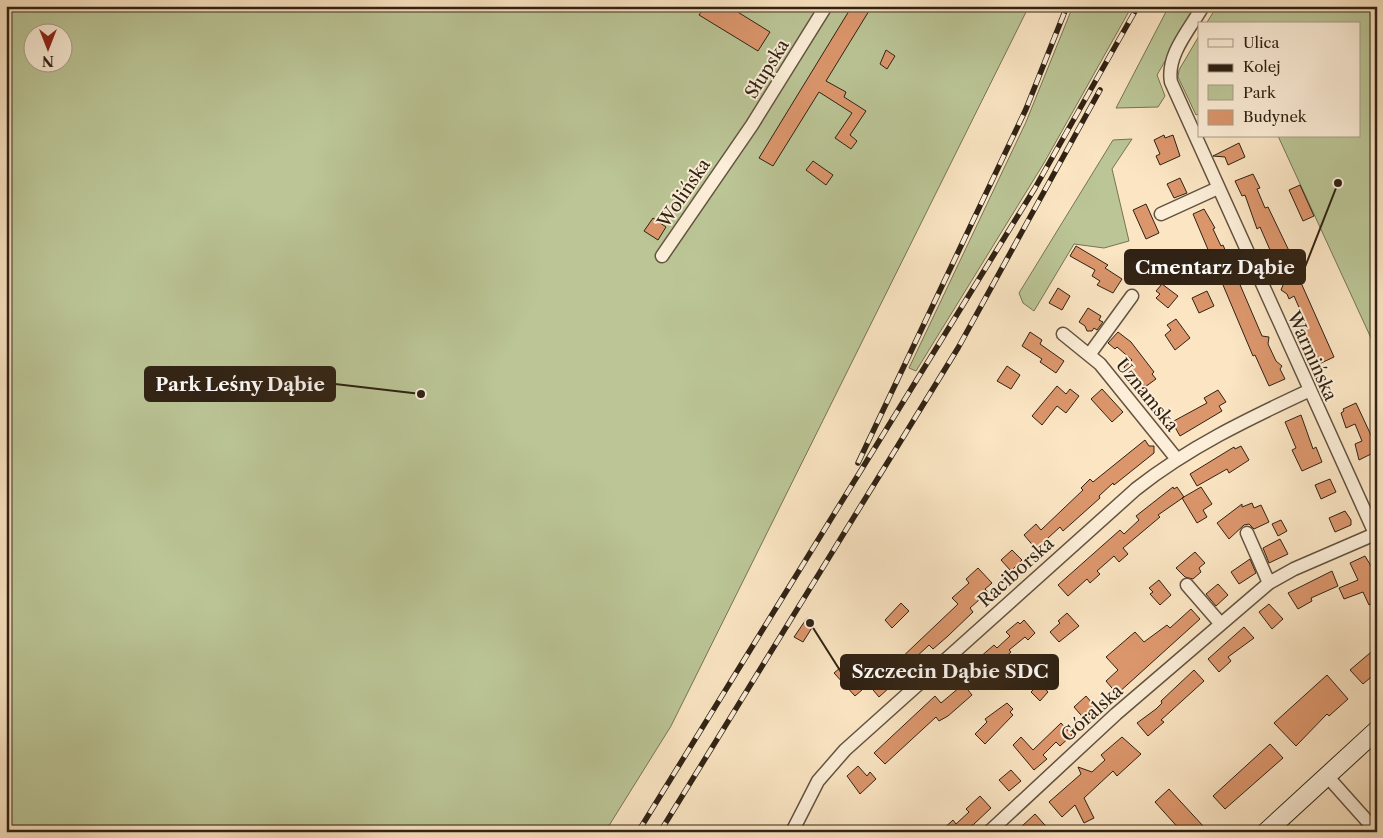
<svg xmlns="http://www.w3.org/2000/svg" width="1383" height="838" font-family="'Libre Caslon Text',serif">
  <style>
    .green { fill: #bbc596; stroke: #767455; fill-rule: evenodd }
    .building { fill: #dc966c; stroke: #302214 }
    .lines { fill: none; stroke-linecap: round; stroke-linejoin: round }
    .street-casing { stroke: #635340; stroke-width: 15 }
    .secondary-casing { stroke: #302214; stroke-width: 20 }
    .street { stroke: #fceed8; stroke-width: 12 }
    .secondary { stroke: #fceed8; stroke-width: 18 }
    .rail-casing { stroke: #302214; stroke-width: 5.5 }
    .rail { stroke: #fceed8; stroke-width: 4; stroke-dasharray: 11; stroke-linecap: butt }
    .labels { text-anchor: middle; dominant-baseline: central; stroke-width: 4; stroke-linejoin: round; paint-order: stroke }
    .street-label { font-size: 18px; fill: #302214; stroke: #fceed8 }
    .leader { fill: none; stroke: #302214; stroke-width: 2 }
    .callout-dot { fill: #302214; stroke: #fceed8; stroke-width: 2 }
    .callout { fill: #302214; stroke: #302214; stroke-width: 2 }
    .callout-label { font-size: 19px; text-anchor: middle; font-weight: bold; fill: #fff }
  </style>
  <rect width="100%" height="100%" fill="#fbe5c3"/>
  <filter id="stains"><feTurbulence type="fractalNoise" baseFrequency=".004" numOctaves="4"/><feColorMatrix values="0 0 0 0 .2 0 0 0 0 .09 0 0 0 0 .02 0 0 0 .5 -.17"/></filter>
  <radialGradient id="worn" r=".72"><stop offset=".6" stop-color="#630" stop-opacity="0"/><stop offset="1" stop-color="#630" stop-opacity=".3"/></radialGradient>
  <path class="green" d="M6 6H1029L671 726 605 832H6ZM32 32H62V62H32Z
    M1073 6H1132L1044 163 916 371 909 368 1026 122Z
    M1169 6H1197L1157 75 1165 96 1158 107 1116 108Z
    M1217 6H1377V351L1278 136H1359V24H1206Z
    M1199 36V114L1196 115 1178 77 1179 70Z
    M1132 139 1112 169 1129 241 1104 248 1074 244 1034 311 1023 303 1019 293 1113 140Z"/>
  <path class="building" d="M705 6H728L770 32 758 51 699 15Z
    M852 6H872L826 81 846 92 844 97 866 111 850 135 857 141 851 149 835 138 852 113 819 92 773 166 759 158Z
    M886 50 895 56 887 69 880 64Z
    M1164 135 1165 138 1173 135 1180 156 1160 165 1156 156 1160 154 1154 140Z
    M1239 143 1245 157 1228 165 1225 157 1213 156Z
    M813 161 833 175 826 185 806 170Z
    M1253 174 1260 188 1257 189 1265 208 1268 207 1292 257 1290 258 1334 357 1319 364 1296 314 1301 312 1294 296 1289 299 1287 294 1281 290 1283 285 1268 251 1270 250 1260 227 1257 229 1245 195 1242 196 1235 181Z
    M1180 178 1187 193 1174 198 1167 184Z
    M1300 185 1314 216 1303 221 1289 190Z
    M1146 204 1159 233 1146 239 1133 210Z
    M1204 209 1215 228 1213 229 1221 246 1223 245 1262 336 1269 337 1268 344 1276 361 1282 366 1280 369 1285 379 1269 386 1255 355 1253 356 1193 214Z
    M653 218 666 227 658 240 644 231Z
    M1076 246 1108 265 1105 268 1122 279 1113 293 1097 285 1100 281 1092 276 1095 270 1070 256Z
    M1162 284 1178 296 1168 308 1156 298 1160 294 1156 291Z
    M1058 288 1070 296 1062 310 1049 303Z
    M1207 291 1214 306 1199 313 1192 298Z
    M1088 308 1101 316 1099 320 1103 322 1097 330 1094 328 1092 331H1087L1085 326 1079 322Z
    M1176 319 1190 338 1175 350 1165 335 1171 330 1167 325Z
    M1030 332 1042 340 1040 344 1064 361 1056 373 1040 362 1042 359 1022 346Z
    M1118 332 1131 342 1154 372 1152 374 1156 379 1145 387 1140 381 1137 384 1133 381 1124 367 1132 360 1117 347 1115 349 1108 343Z
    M1007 366 1020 375 1011 389 997 381Z
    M1057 386 1066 394 1070 389 1079 396 1066 413 1057 406 1042 425 1032 416Z
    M1102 389 1123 412 1112 422 1091 399Z
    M1218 390 1226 402 1219 406 1222 411 1180 436 1172 422 1207 403 1204 398Z
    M1356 403 1377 448V451L1359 460 1355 444 1362 441 1355 424 1346 428 1341 413 1344 411 1343 409Z
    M1301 415 1313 449 1316 447 1322 462 1302 471 1292 450 1296 448 1285 422Z
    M1145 440 1149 446H1154V453L1114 485 1113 483 1099 496 1100 498 1063 531 1060 527 1036 549 1024 535 1036 524 1041 530 1083 490 1081 488 1090 479 1093 482Z
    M1241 446 1249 460 1229 473 1227 469 1197 486 1190 474 1234 447 1235 449Z
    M1330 479 1336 492 1321 499 1315 485Z
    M1173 487 1174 489 1177 487 1184 497 1158 515 1160 517 1123 548 1128 554 1119 562 1114 556 1097 571 1100 574 1090 583 1087 579 1068 596 1058 585 1120 530 1124 534 1139 520 1136 516Z
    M1201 487 1212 504 1203 510 1207 517 1197 523 1182 498Z
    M1252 503 1254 508 1261 505 1269 522 1254 529 1249 524 1244 525 1229 539 1217 523 1242 504V507Z
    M1345 511 1351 520V525L1335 532 1329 518Z
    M1281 520 1287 531 1278 536 1272 524Z
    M1280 539 1288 554 1269 563 1263 548Z
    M1012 550 1022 560 1011 571 1001 560Z
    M1195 552 1205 563 1199 568 1201 572 1193 579 1185 577 1176 568Z
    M1365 556 1377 576V602L1369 605 1363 592 1344 599 1339 588 1358 580 1350 563Z
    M1250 559 1256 573 1239 584 1231 572Z
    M978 568 992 583 985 589 988 592 970 608 973 612 948 636 933 649 929 645 914 659 917 663 906 673 897 662 958 604 952 598 969 583 966 579Z
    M1332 571 1338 586 1311 598 1312 601 1298 609 1288 593Z
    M1159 580 1171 595 1160 605 1150 594 1153 592 1149 588Z
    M1218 584 1228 595 1216 606 1206 594Z
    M901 603 909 611 892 628 885 620Z
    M1269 604 1283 619 1272 629 1259 612Z
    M1191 609 1200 619 1117 694 1106 681 1118 670 1106 657 1135 632 1144 642 1167 625 1170 628Z
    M1067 613 1079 626 1059 642 1050 632 1060 623 1058 621Z
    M807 618 815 623 803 642 794 637Z
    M1024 620 1035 633 1028 640 1025 637 1009 650 1011 652 968 690 972 695 948 716 939 721 936 717 885 764 874 753 935 696 941 703 960 687 957 683 960 680 957 677 994 645 997 648 1010 636 1006 632 1018 622 1020 624Z
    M1244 627 1254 638 1228 657 1231 661 1219 672 1208 659Z
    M1377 647V672L1363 684 1350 670Z
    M849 660 870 683 855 696 834 673Z
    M1194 670 1204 681 1161 720 1164 722 1148 736 1137 723 1156 709 1162 703 1161 701Z
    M883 671 890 679 886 682 890 687 879 697 868 684Z
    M1327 675 1348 699 1329 716 1327 714 1296 746 1274 723Z
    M1040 683 1048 692 1040 701 1031 692Z
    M1086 696 1099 711 1087 722 1074 707Z
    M1007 703 1013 709 1010 712 1013 715 985 744 975 734 987 722 985 719Z
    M1061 723 1072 735 1060 746 1056 742 1043 755 1047 759 1034 770 1013 745 1021 737 1033 750Z
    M1122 737 1141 754 1117 776 1113 771 1084 798 1094 818 1084 823 1075 805 1062 817 1049 802 1081 774 1078 767 1092 772 1105 760 1101 755Z
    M1270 744 1283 758 1225 809 1213 796Z
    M858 766 867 776 870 772 876 779 860 794 847 776Z
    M1011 770 1021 781 1009 791 999 780Z
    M1169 789 1204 827 1199 832H1182L1155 802Z
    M980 796 991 808 974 824 965 832H940L953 820 956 824 969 812 966 809Z
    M1035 814 1051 832H1025L1021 827Z"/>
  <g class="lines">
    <g class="street-casing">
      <path id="street" d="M1203 6C1190 29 1166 55 1171 82L1377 538
        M1161 214 1218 188
        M662 256 752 125 826 6
        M1063 334 1100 364 1176 458
        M1089 355 1132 296
        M1247 533 1269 583
        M1187 585 1220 623
        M1327 776 1377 832
        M792 832 818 781 845 750 1136 489C1189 447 1248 419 1308 391
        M989 832 1116 714 1269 583 1294 569 1375 534"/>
    </g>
    <g class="secondary-casing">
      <path id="secondary" d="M1266 832 1377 730"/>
    </g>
    <use href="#street" class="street"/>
    <use href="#secondary" class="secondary"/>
    <g class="rail-casing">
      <path id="rail" d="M858 463 1026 109 1067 6
        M638 832 1035 188 1138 6
        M660 832 958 348 1100 90"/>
    </g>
    <use href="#rail" class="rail"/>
  </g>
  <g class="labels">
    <g class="street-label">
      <text transform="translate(767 69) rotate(-58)">Słupska</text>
      <text transform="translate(684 193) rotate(-56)">Wolińska</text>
      <text transform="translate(1312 356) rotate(66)">Warmińska</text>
      <text transform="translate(1147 395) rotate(51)">Uznamska</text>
      <text transform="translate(1016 572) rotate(-42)">Raciborska</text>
      <text transform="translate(1092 713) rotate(-42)">Góralska</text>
    </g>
  </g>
  <path class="leader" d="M1338 183L1305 267M421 394L335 384M810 623L841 672"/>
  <g class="callout-dot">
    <circle cx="1338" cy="183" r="5"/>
    <circle cx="421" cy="394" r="5"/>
    <circle cx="810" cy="623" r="5"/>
  </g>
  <g class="callout">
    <rect x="1125" y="250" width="180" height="34" rx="5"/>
    <rect x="145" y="367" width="190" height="34" rx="5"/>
    <rect x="841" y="655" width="217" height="34" rx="5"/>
  </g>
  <g class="callout-label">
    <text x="1215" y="274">Cmentarz Dąbie</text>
    <text x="240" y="391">Park Leśny Dąbie</text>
    <text x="950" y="678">Szczecin Dąbie SDC</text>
  </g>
  <rect width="1383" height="838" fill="none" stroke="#fbe5c3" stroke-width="25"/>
  <rect x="8" y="8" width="1368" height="823" fill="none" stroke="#302214" stroke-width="2.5"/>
  <rect x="12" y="12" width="1358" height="813" fill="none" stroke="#302214"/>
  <rect x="1198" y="22" width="162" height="115" fill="#fceed8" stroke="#aa9c8a"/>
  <rect x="1208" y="39" width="25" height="8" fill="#fceed8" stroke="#aa9c8a"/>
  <text x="1243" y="48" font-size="15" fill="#302214">Ulica</text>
  <rect x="1208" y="64" width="25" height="8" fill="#302214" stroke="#aa9c8a"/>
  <text x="1243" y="72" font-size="15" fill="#302214">Kolej</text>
  <rect x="1208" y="85" width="25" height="15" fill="#bbc596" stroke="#aa9c8a"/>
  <text x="1243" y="98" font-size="15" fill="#302214">Park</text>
  <rect x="1208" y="110" width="25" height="15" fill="#dc966c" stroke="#aa9c8a"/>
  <text x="1243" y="122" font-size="15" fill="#302214">Budynek</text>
  <g transform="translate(48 48) rotate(180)"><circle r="24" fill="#fceed8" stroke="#aa9c8a"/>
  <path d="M0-4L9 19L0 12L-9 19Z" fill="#8f2418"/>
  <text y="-8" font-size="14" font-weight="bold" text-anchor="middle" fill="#302214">N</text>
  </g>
  <rect width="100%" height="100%" filter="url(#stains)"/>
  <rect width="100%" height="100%" fill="url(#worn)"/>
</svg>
